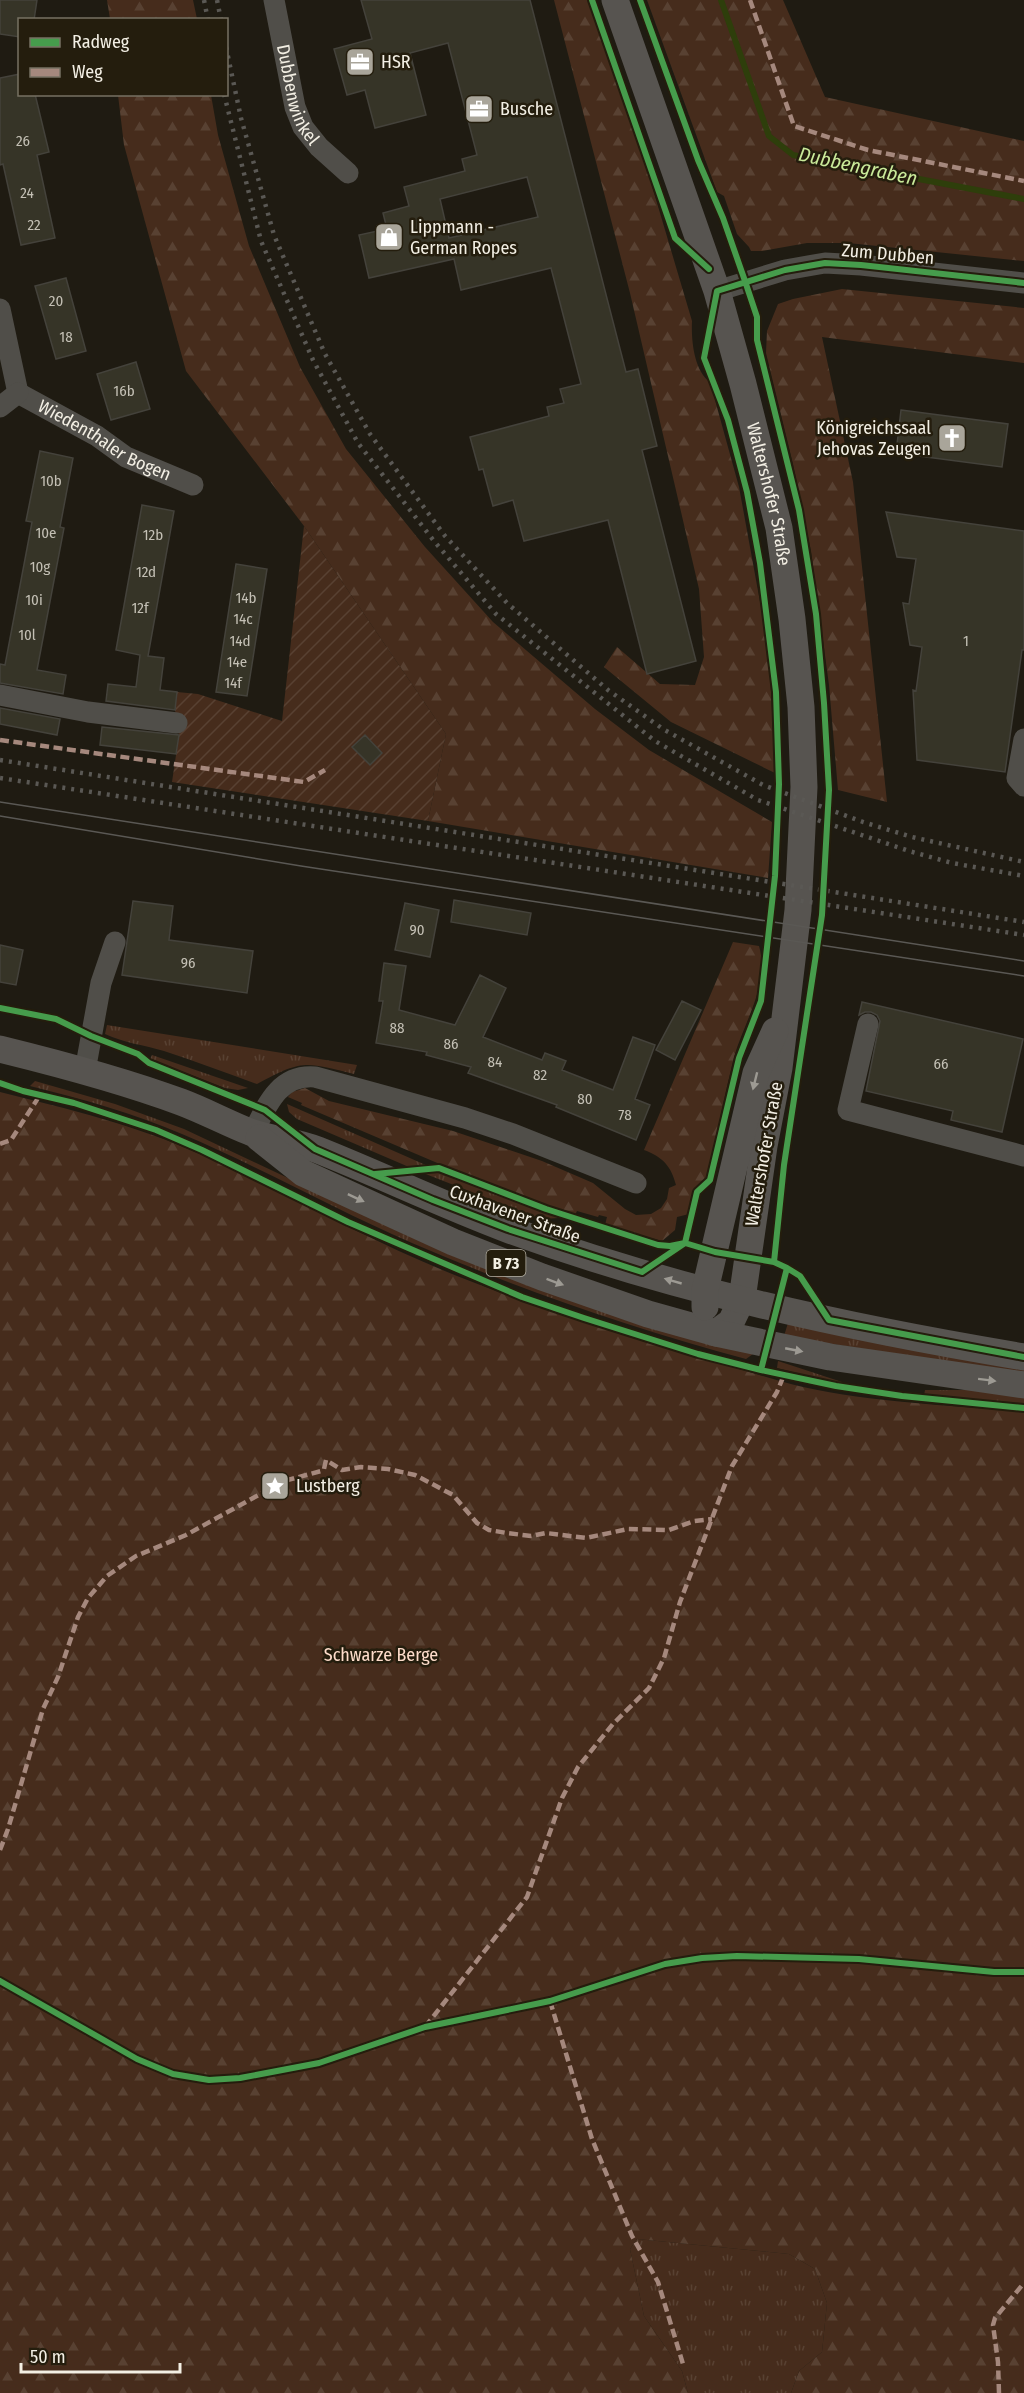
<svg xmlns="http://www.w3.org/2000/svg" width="1024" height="2393" font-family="'Fira Sans Condensed',sans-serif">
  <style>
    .grass { fill: url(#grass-tufts) }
    .forest { fill: url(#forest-firs) }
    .garden { fill: url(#garden-furrows) }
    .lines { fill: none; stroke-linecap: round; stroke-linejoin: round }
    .stream { stroke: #2e3e0b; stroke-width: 6 }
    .building { fill: #363427; stroke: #44423b; stroke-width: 1.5; fill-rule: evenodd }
    .minor { stroke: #504e49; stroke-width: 21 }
    .major { stroke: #575450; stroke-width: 27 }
    .tram { stroke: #5a5854; stroke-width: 1.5 }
    .rail { stroke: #5a5854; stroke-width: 4.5; stroke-dasharray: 3 6; stroke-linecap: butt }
    .quiet { stroke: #a5887d; stroke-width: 4.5; stroke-dasharray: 9 4.5; stroke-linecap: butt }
    .cycleway-casing { stroke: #241d0d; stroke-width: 10 }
    .cycleway { stroke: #469c4c; stroke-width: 6 }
    .oneway { fill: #9d9a93 }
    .labels { text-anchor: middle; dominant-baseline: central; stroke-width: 5; stroke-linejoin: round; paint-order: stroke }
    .number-label { font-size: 15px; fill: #c4c0b5 }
    .shield { fill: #241d0d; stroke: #b5b0a4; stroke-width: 1.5 }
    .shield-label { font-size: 16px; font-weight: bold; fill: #f3efe4 }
    .poi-label { font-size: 18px; fill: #f3efe4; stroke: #241d0d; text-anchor: start }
    .street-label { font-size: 18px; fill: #f3efe4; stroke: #241d0d }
    .park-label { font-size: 18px; fill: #feddcb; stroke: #241d0d }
    .water-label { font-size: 20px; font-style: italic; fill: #caea9a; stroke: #241d0d }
  </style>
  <defs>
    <pattern id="grass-tufts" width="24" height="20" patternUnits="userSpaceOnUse" patternTransform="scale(1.5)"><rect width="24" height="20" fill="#462c1c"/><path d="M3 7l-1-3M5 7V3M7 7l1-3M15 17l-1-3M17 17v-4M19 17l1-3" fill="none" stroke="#584132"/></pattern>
    <pattern id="forest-firs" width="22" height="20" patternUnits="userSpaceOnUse" patternTransform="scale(1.5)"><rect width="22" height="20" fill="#462c1c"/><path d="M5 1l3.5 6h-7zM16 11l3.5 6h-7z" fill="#584132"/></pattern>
    <pattern id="garden-furrows" width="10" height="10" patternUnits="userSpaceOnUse" patternTransform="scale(1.5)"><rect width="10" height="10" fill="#462c1c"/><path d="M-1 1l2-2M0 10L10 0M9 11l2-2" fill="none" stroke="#584132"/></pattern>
  </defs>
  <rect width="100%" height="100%" fill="#1f1b12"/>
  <path class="grass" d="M107 1025 357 1065 354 1074C305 1062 303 1059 257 1084 226 1073 195 1061 164 1051 144 1045 124 1043 105 1034Z
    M152 1055 248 1088 238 1090 225 1088 150 1059Z
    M35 1081 115 1104 184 1129 413 1237 753 1354 746 1359C632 1328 521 1290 412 1243 334 1209 260 1167 182 1134 133 1113 82 1099 30 1086Z
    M287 1104 428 1166 409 1167 297 1119 289 1112Z
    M441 1172 559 1218 541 1219 423 1173Z
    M788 1323 1024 1370V1372L985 1369 784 1336Z
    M778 1361 842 1382 841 1384 777 1368Z
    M925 1390H969L1024 1396V1405L924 1396Z
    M637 2239 789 2254 815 2269 827 2303 822 2352 799 2371 791 2393H688L682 2371 644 2316 630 2249Z"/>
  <path class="forest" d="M107 0H193L197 19H110Z
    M554 0H589L633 122 692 321C691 340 694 371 710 382L739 487 769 651 775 773 671 722 604 667 617 647 660 684 695 685 704 657 699 589 630 293Z
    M647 0H783L825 97 1024 141V261L848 243H807L762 251H751L749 247 737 234 724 196 717 192Z
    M118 95H211L218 135 249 246 300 367 346 449 425 547 493 622 595 709 649 750 772 822 768 878 428 821 446 734 304 526 186 371 124 145Z
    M842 289 1024 308V363L822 337 853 482 887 802 838 790 829 685 811 551 793 464 766 353 767 331 778 304 793 299Z
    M733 942 759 946C770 984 744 1022 734 1057 724 1097 716 1138 707 1178L694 1192 689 1214 677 1217 675 1230 662 1241 605 1225 607 1217 599 1215 598 1217 577 1211 575 1215 475 1179 301 1105 302 1103 288 1097 292 1092 305 1088 329 1101 453 1131 542 1161 593 1183 625 1209 636 1215 651 1214 661 1208 667 1199 669 1188 676 1185C671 1166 663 1157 644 1150Z
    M0 1092C69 1109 138 1126 202 1155 288 1195 370 1241 457 1276 545 1311 634 1340 725 1365 751 1372 777 1381 803 1387 875 1403 951 1405 1024 1412V2393H791L799 2371 822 2352 827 2303 815 2269 789 2254 637 2239 630 2249 644 2316 682 2371 688 2393H0Z"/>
  <path class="garden" d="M304 526 446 734 428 821 172 782 179 735 175 710 177 692 198 694 282 721Z"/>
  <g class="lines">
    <path class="stream" d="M721 0 769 136 793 155 1024 199"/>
  </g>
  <path class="building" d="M0 0H37L34 20H20V37L0 34Z
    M361 0H530L626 372 638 369 657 446 642 450 696 661 647 674 608 520 524 541 513 500 493 506 483 469 479 470 470 437 549 416 547 407 564 403 560 389 581 384 551 268 461 290 454 259 369 278 359 235 387 229 383 213 409 206 404 187 465 171 462 159 477 155 448 43 410 53 426 115 375 128 365 90 347 95 334 49 372 39ZM527 177 538 217 449 238 440 199Z
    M20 74V94H35L49 152 37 155 55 238 21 245 3 164 0 165V78Z
    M66 278 86 351 56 359 35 286Z
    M136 362 150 409 111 420 97 374Z
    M901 410 1008 424 1002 467 896 453Z
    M40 451 73 458 60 527 64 528 37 670 66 675 63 694 0 683V664L5 665 32 522 26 521Z
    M142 505 174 511 148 656 164 658 160 690 177 692 175 710 106 701 108 684 136 687 140 655 116 650Z
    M886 512 1024 531V650H1022L1005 772 917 760 913 690 916 691 922 647 910 645 903 603 909 604 916 559 897 557Z
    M236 564 267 569 247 696 216 692Z
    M0 708 60 719 57 735 0 724Z
    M102 727 179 735 176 754 100 745Z
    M365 735 382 753 370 765 352 747Z
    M454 900 531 913 527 935 451 922Z
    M133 901 173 906 169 940 253 951 247 993 122 975Z
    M405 903 439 910 430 957 395 950Z
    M0 945 23 950 16 985 0 982Z
    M384 963 406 966 399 1010 455 1025 480 975 506 988 483 1037 542 1060 545 1053 566 1061 562 1070 613 1090 633 1037 655 1045 635 1099 650 1105 636 1140 556 1107 557 1105 468 1073 471 1067 426 1055 427 1052 376 1043 383 1001H379Z
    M682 1001 701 1010 675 1060 656 1050Z
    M862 1002 1023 1039 1002 1132 951 1120 953 1111 866 1091 880 1021 877 1015 871 1012H865L859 1015Z"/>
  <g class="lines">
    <g class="minor">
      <path id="s1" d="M274 0 295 107 303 127 319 147 348 173"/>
      <path d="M717 291 785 270 825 263 861 265 1024 283"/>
      <path d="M0 309 18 393"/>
      <path id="s2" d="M18 393 97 436 126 457 193 485"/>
      <path d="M0 407 18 393"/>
      <path d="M0 695 88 712 177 723"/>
      <path d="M1024 739 1017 778 1024 786"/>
      <path d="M868 1024 848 1110 1024 1156"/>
      <path d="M85 1071 101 983 115 942"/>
      <path d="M253 1133C267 1105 279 1074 315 1077L465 1118 513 1134 636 1183"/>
    </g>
    <g class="major">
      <path id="s3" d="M615 0 717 291 743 384 779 528 792 619 801 707 804 787 798 910 779 1068 764 1146 742 1299 731 1322 716 1333"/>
      <path d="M0 1049C61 1064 122 1080 181 1102 205 1111 227 1123 250 1132 272 1140 296 1141 318 1150 381 1175 443 1205 507 1229 674 1290 849 1328 1024 1357"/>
      <path d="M259 1138 303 1173 394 1215 453 1242 542 1277 648 1314 716 1333 830 1357 1024 1385"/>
      <path d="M705 1307V1290L756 1073 775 1031"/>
    </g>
    <path class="tram" d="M0 802 1024 961
      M0 816 301 866 1024 976"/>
    <path class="rail" d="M204 0 208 20
      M217 0 221 20
      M226 47 241 118 274 235 325 354 370 434 445 536 507 603 608 690 663 729 763 785 863 822 912 837 1024 862
      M224 94 261 241 313 360 358 443 434 541 496 614 655 741 758 800 909 851 952 863 1024 876
      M0 760 1024 922
      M0 778 1024 935"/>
    <path class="quiet" d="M750 0 794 126 868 150 1024 181
      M0 740 304 782 325 770
      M0 1144 11 1140 40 1095
      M0 1850 8 1829 43 1709 58 1677 78 1617 88 1598 107 1576 136 1556 186 1535 284 1481 321 1471 324 1469 326 1460 342 1470 361 1467 388 1469 415 1475 453 1495 477 1523 489 1530 507 1533 531 1536 546 1533 586 1538 628 1529 669 1530 694 1521 712 1519
      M550 2001 592 2139 632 2236 658 2282 683 2364
      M425 2027 527 1897 562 1798 578 1767 613 1724 649 1688 664 1658 680 1602 732 1466 777 1392 784 1375
      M999 2393 998 2362 993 2325 995 2318 1024 2283"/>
    <g class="cycleway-casing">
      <path id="cycleway" d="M592 0 675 238 709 269
        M640 0 698 160 723 218 745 281 757 317V340L799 510 816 614 824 703 829 790 822 915 784 1165 774 1262
        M0 1008 56 1019 91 1036 138 1054 149 1063 265 1110 315 1149 433 1200 508 1229 642 1272 685 1243 697 1192 710 1180 739 1058 761 1001 775 876 779 784 776 692 760 563 747 492 728 420 704 358 717 291 785 270 825 263 861 265 1024 283
        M0 1083 23 1091 74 1103 156 1130 202 1150 348 1222 522 1297 584 1318 698 1354 761 1370 836 1386 902 1396 1024 1408
        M375 1174 439 1168 546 1209 658 1245 670 1246 685 1243 715 1252 774 1262 787 1268 800 1276 829 1320 1024 1357
        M761 1370 787 1268
        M0 1981 137 2059 173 2074 209 2080 240 2078 319 2063 425 2027 550 2001 665 1964 702 1958 737 1956 859 1959 994 1972H1024"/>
    </g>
    <use href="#cycleway" class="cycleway"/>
  </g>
  <defs><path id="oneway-solid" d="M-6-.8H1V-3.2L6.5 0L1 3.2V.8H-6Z" transform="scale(1.5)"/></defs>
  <g class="oneway">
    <use href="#oneway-solid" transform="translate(755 1081) rotate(104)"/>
    <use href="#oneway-solid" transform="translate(356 1198) rotate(25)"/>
    <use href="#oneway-solid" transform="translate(673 1281) rotate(-164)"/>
    <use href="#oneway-solid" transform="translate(555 1282) rotate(20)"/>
    <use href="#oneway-solid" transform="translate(794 1350) rotate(11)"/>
    <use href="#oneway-solid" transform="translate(987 1380) rotate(7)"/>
  </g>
  <defs>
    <g id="office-square" transform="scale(1.5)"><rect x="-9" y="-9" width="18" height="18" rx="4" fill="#a9a59a" stroke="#241d0d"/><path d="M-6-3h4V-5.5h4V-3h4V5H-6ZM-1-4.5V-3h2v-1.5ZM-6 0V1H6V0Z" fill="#fff"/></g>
    <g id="shop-square" transform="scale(1.5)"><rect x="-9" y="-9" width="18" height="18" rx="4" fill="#a9a59a" stroke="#241d0d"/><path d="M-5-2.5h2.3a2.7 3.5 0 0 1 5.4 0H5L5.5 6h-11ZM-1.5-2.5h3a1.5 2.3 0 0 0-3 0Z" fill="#fff"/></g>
    <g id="church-square" transform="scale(1.5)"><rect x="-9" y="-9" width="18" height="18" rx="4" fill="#a9a59a" stroke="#241d0d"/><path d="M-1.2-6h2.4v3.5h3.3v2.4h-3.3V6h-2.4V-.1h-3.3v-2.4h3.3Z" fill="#fff"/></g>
    <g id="sight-square" transform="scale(1.5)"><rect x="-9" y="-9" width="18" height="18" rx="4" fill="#a9a59a" stroke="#241d0d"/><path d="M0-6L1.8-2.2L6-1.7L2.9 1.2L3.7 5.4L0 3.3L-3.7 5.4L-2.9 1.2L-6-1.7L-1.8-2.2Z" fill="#fff"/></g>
  </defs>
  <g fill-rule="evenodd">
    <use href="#office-square" x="360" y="62"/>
    <use href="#office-square" x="479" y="109"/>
    <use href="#shop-square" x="389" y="237"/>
    <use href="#church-square" x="952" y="438"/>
    <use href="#sight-square" x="275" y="1486"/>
  </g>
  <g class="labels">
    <g class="number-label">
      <text x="23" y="141">26</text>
      <text x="27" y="193">24</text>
      <text x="34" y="225">22</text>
      <text x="56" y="301">20</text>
      <text x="66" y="337">18</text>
      <text x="124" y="391">16b</text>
      <text x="51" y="481">10b</text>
      <text x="46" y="533">10e</text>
      <text x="153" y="535">12b</text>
      <text x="40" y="567">10g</text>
      <text x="146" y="572">12d</text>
      <text x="246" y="598">14b</text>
      <text x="34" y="600">10i</text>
      <text x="140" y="608">12f</text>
      <text x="243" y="619">14c</text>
      <text x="27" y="635">10l</text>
      <text x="240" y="641">14d</text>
      <text x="966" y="641">1</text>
      <text x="237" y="662">14e</text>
      <text x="233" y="683">14f</text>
      <text x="417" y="930">90</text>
      <text x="188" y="963">96</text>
      <text x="397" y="1028">88</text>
      <text x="451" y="1044">86</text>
      <text x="495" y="1062">84</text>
      <text x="941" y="1064">66</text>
      <text x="540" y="1075">82</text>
      <text x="585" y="1099">80</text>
      <text x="625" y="1115">78</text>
    </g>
    <rect class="shield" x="486.5" y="1250" width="39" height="26" rx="4.5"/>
    <g class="shield-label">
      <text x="506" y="1263">B 73</text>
    </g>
    <g class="poi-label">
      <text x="381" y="62">HSR</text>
      <text x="500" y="109">Busche</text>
      <text x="410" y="227">Lippmann -<tspan x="410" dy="21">German Ropes</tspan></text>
      <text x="931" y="428" text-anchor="end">Königreichssaal<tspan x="931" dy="21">Jehovas Zeugen</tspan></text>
      <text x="296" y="1486">Lustberg</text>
    </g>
    <g class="street-label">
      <text stroke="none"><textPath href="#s1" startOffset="98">Dubbenwinkel</textPath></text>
      <text transform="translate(888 254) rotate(5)">Zum Dubben</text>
      <text stroke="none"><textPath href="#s2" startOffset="99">Wiedenthaler Bogen</textPath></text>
      <text stroke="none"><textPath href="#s3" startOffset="518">Waltershofer Straße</textPath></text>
      <text transform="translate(764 1154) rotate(-80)">Waltershofer Straße</text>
      <text transform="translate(515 1214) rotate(20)">Cuxhavener Straße</text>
    </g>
    <g class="park-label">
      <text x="381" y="1655">Schwarze Berge</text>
    </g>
    <g class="water-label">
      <text transform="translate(858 166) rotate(12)">Dubbengraben</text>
    </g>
  </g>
  <rect x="18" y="18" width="210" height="78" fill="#241d0d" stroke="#777163" stroke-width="1.5"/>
  <rect x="30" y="38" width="30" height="9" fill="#469c4c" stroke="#777163" stroke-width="1.5"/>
  <text x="72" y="48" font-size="18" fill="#f3efe4">Radweg</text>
  <rect x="30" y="68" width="30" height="9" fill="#a5887d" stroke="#777163" stroke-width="1.5"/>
  <text x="72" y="78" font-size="18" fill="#f3efe4">Weg</text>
  <path d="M21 2363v9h159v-9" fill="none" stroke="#f3efe4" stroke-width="3"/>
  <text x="30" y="2363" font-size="18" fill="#f3efe4" stroke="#241d0d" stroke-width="4.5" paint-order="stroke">50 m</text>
</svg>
